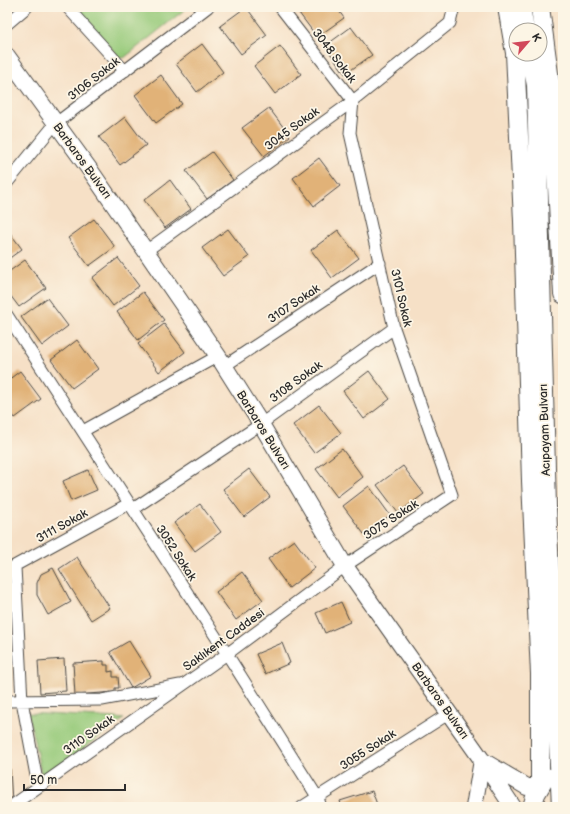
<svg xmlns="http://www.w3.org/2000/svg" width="570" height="814" font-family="'Balsamiq Sans',sans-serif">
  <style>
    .green { fill: #97ca7a; stroke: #617a52 }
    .building { fill: #e1b278 }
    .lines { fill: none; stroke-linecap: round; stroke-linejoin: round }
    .street-casing { stroke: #494642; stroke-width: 13 }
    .secondary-casing { stroke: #494642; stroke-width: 18 }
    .primary-casing { stroke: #494642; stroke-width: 20 }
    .street { stroke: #fff; stroke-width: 11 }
    .secondary { stroke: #fff; stroke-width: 16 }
    .primary { stroke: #fff; stroke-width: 18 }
    .labels { text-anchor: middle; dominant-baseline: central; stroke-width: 3.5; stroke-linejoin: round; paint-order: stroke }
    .street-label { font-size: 12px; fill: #2b2b2b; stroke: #fcf5e5 }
  </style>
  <rect width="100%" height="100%" fill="#fcf5e5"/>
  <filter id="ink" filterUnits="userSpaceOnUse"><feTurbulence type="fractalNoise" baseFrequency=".025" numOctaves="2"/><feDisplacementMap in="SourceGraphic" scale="8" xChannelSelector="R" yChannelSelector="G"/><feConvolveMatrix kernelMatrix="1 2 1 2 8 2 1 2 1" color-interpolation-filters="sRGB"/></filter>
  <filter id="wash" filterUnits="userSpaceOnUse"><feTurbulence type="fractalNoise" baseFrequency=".012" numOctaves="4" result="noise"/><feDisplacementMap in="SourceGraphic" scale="16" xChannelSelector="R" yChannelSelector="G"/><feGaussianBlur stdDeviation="0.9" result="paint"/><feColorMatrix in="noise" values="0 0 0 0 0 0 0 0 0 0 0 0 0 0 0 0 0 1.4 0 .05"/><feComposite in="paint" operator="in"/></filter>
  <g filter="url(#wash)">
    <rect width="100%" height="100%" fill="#f6e0c6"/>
    <path class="green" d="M72 7H188L124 58 119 57Z
      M28 713 116 718 124 719 42 778Z"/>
    <g id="blocks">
      <path class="building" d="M246 7 267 35 241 54 220 26Z
        M299 7H336L344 18 317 37 296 9Z
        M351 27 372 55 345 74 325 46Z
        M202 44 223 72 197 92 176 64Z
        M280 46 301 74 275 94 254 66Z
        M161 75 182 104 156 123 135 95Z
        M269 108 290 136 264 156 242 128Z
        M125 117 146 145 120 165 99 137Z
        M212 152 233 180 207 199 186 171Z
        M319 158 340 186 314 206 293 178Z
        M170 180 191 209 165 228 144 200Z
        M94 219 115 247 89 266 68 238Z
        M7 229 22 249 7 260Z
        M228 229 249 257 223 276 202 248Z
        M338 230 359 258 332 278 311 250Z
        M118 258 139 286 113 306 92 278Z
        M25 260 46 288 19 307 7 291V273Z
        M143 292 164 320 138 340 117 312Z
        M47 298 68 326 42 346 21 317Z
        M164 324 185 352 159 372 138 344Z
        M77 340 98 369 72 388 51 360Z
        M20 371 41 399 15 418 7 407V381Z
        M369 371 390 399 364 419 343 391Z
        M319 405 341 433 314 453 293 425Z
        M342 449 363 477 337 497 316 469Z
        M403 466 424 494 398 513 377 485Z
        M249 469 270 497 244 517 223 489Z
        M88 470 97 490 71 501 63 481Z
        M369 486 390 515 364 534 343 506Z
        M200 504 221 532 195 551 174 523Z
        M294 540 315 568 289 588 268 559Z
        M77 557 110 608 91 620 59 569Z
        M53 568 71 602 48 615 37 595V583L41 574Z
        M242 572 263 600 236 620 216 592Z
        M341 602 350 622 325 633 316 613Z
        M129 641 151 676 131 688 110 652Z
        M282 643 290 663 265 674 256 654Z
        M64 659 66 691 40 693 38 661Z
        M104 661V665H108V672L113 671V677H118L119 688H115V692L75 695 73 663Z
        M7 769H10L12 802 7 803Z
        M372 791 378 807H342L340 801Z"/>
    </g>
  </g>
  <g filter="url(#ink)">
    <use href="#blocks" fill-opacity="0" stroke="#494642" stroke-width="1"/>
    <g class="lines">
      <g class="street-casing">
        <path id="street" d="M67 7 125 71
          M280 7 353 101
          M7 24 27 7
          M7 183 55 124 208 7
          M146 251 353 101 450 23 454 7
          M7 315 227 654 318 798 321 807
          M223 367 380 263
          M83 431 218 356
          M133 509 261 424 394 328
          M15 567 22 701 38 786
          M7 570 128 504
          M7 701 102 700 180 685
          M10 807 227 654 345 566 452 495 394 328 350 133 353 101
          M302 807 448 714"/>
      </g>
      <g class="secondary-casing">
        <path id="secondary" d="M7 56 90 170 218 356 261 424 345 566 482 760 513 807
          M483 761 527 787H540
          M474 807 482 760"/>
      </g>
      <g class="primary-casing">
        <path id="primary" d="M507 7 515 53 523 221 531 481 540 674V787
          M521 7 525 30
          M540 7 552 96 563 294
          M530 54 536 85 547 507 561 807
          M532 807 536 794 546 777"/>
      </g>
      <use href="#street" class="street"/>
      <use href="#secondary" class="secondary"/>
      <use href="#primary" class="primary"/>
    </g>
  </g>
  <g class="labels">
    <g class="street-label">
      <text transform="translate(334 56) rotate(53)">3048 Sokak</text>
      <text transform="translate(94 79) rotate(-38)">3106 Sokak</text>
      <text transform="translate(292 129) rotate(-36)">3045 Sokak</text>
      <text transform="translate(82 161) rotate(54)">Barbaros Bulvarı</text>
      <text transform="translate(401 298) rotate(77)">3101 Sokak</text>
      <text transform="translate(294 304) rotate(-34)">3107 Sokak</text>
      <text transform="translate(296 382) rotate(-36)">3108 Sokak</text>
      <text transform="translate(263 430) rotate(58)">Barbaros Bulvarı</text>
      <text transform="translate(545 430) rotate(-92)">Acıpayam Bulvarı</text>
      <text transform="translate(391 520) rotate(-33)">3075 Sokak</text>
      <text transform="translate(62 526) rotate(-29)">3111 Sokak</text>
      <text transform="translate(176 553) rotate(57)">3052 Sokak</text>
      <text transform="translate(224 640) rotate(-36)">Saklıkent Caddesi</text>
      <text transform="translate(440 701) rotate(55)">Barbaros Bulvarı</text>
      <text transform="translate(89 735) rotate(-35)">3110 Sokak</text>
      <text transform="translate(368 750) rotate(-33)">3055 Sokak</text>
    </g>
  </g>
  <rect width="570" height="814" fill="none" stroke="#fcf5e5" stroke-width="24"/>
  <g transform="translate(528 42) rotate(62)"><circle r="19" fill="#fcf5e5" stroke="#a8a49b"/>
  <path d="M0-3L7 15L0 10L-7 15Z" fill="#d1495b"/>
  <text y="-6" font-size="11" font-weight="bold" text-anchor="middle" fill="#2b2b2b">K</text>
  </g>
  <path d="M24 784v6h101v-6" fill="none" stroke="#2b2b2b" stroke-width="2"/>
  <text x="30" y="784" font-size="12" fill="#2b2b2b" stroke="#fcf5e5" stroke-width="3" paint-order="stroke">50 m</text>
</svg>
